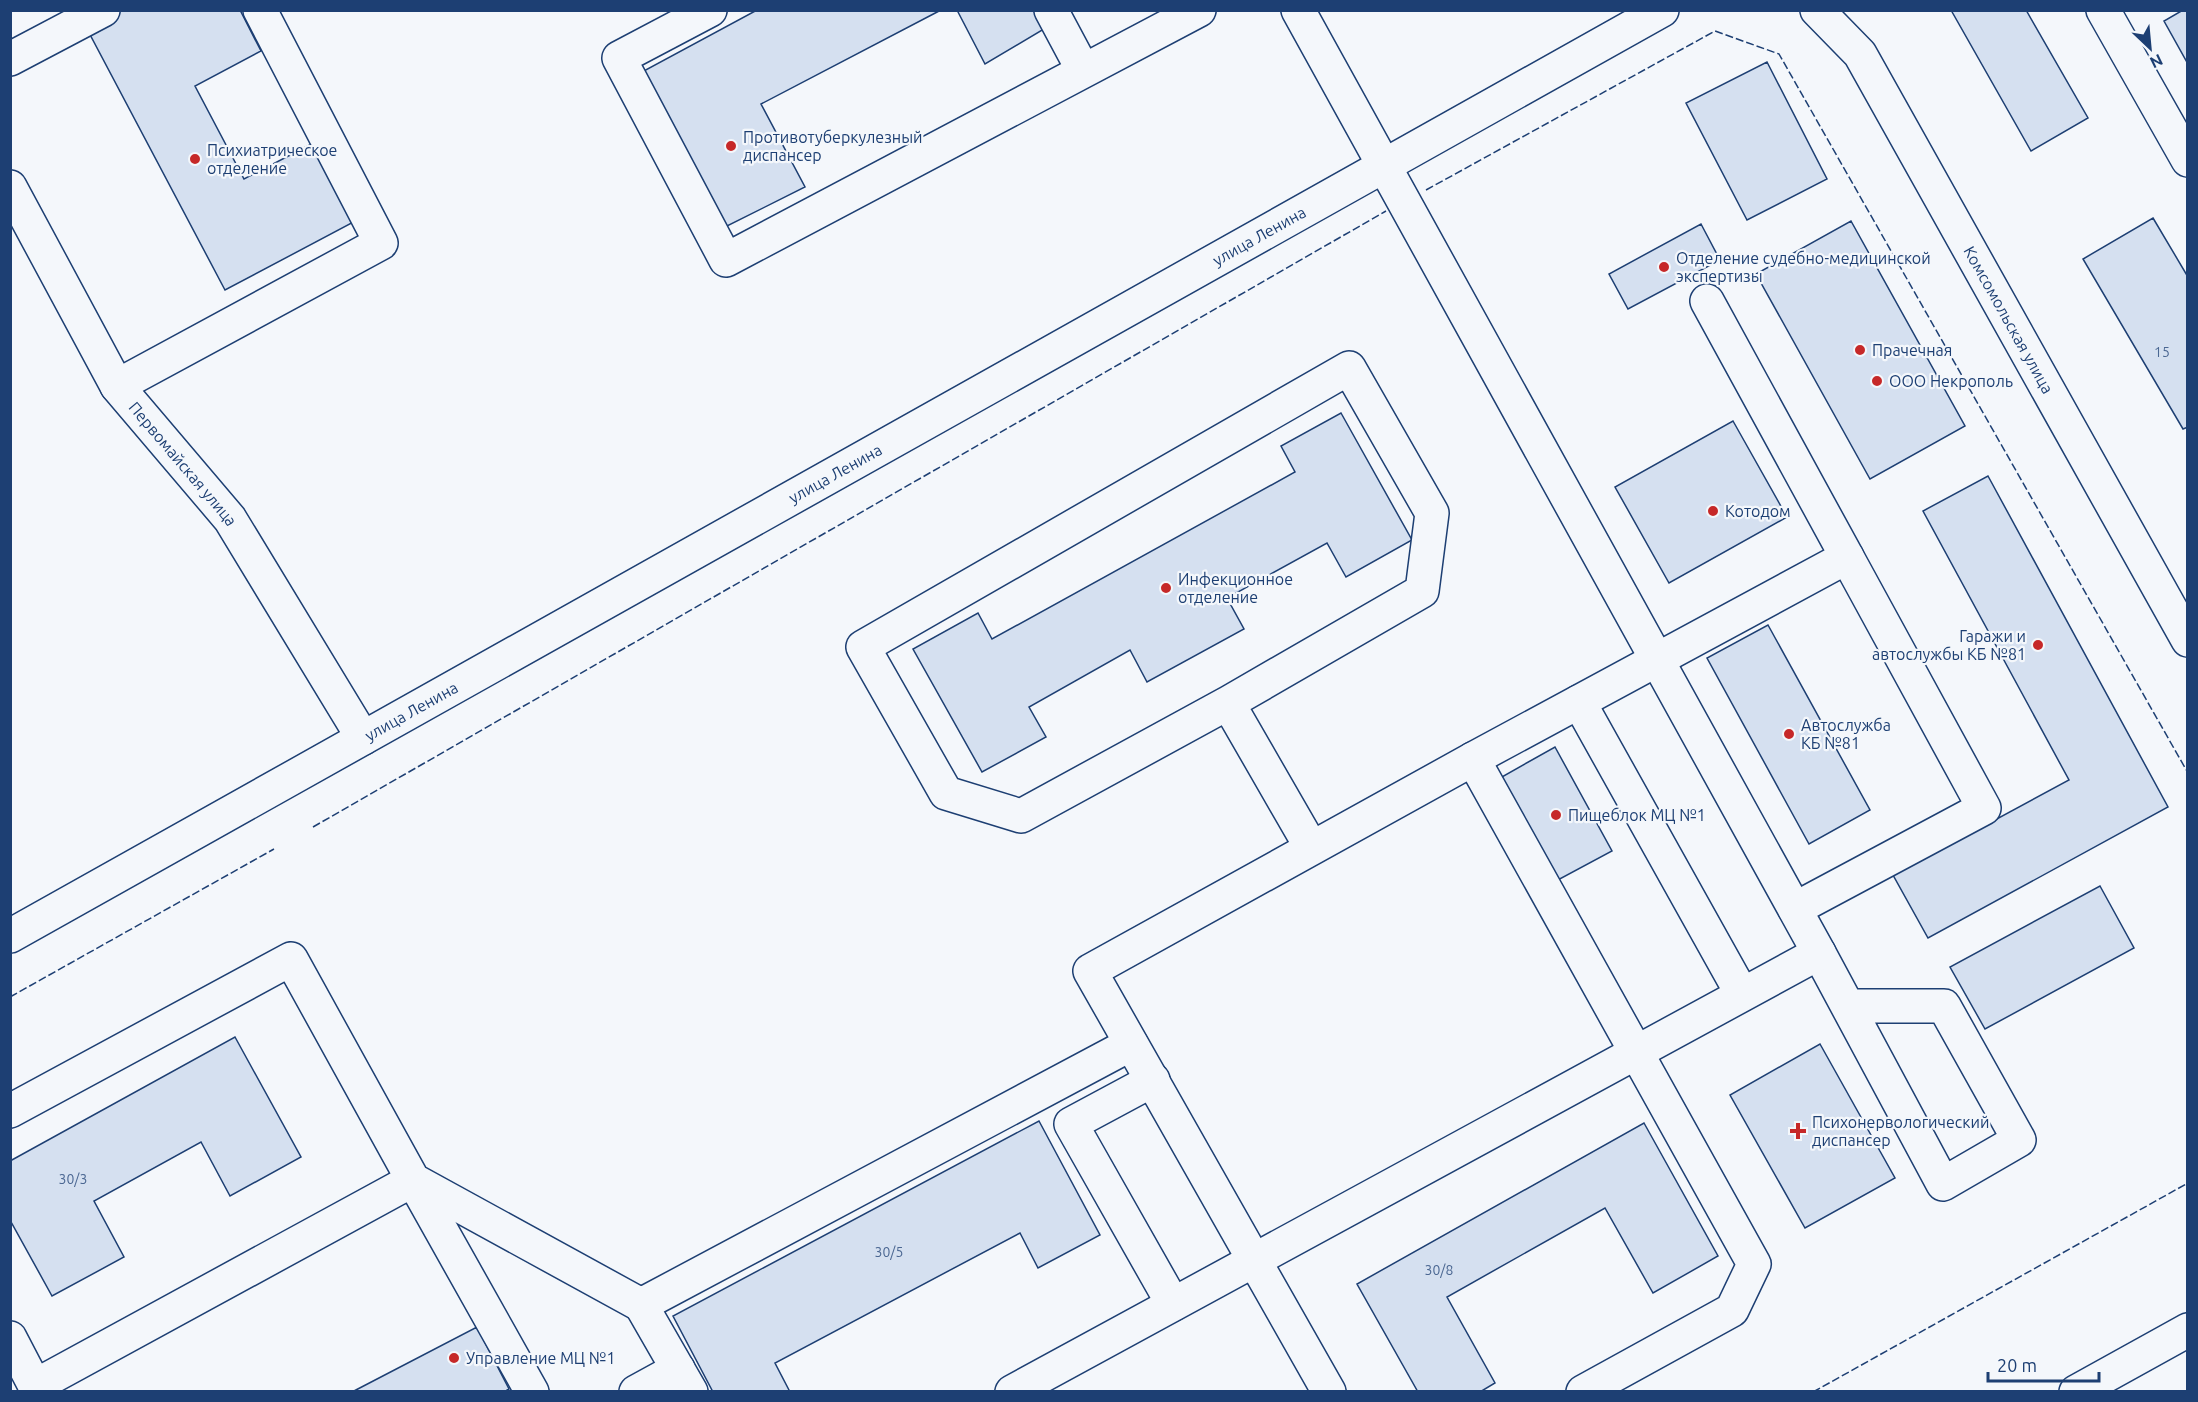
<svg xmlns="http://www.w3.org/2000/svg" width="2198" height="1402" font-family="Ubuntu,sans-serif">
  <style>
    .building { fill: #d5e0f0; stroke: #1d3f73; stroke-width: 1.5 }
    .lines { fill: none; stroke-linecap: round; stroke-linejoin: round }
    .minor-casing { stroke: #1d3f73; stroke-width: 36 }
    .major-casing { stroke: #1d3f73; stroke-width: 36 }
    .minor { stroke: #f4f7fb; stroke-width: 33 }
    .major { stroke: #f4f7fb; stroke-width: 33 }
    .fence { stroke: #1d3f73; stroke-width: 1.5; stroke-dasharray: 8 3; stroke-linecap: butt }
    .poi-dot { fill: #c62828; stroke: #f4f7fb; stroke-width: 2 }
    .labels { text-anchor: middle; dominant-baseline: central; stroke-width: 4.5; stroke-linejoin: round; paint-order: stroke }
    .number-label { font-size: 14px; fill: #4b6792 }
    .poi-label { font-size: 16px; fill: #1d3f73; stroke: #f4f7fb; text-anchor: start }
    .street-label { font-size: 16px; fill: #1d3f73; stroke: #f4f7fb }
  </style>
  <rect width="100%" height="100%" fill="#f4f7fb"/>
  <path class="building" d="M117 10H240L261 51 195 86 244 179 321 139 363 217 225 290 86 27Z
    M757 10H941L761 104 805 187 721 229 640 73Z
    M957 10H1034L1044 29 985 64Z
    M1951 10H2026L2088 118 2031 151Z
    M2183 10H2188V64L2164 21Z
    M1767 62 1827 179 1747 220 1686 103Z
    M2153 218 2188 277V427L2183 429 2083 259Z
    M1851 221 1965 426 1870 479 1756 274Z
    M1701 224 1720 260 1628 309 1609 274Z
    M1341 413 1412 540 1346 577 1327 543 1227 598 1244 629 1147 682 1130 650 1029 707 1046 737 982 772 913 649 978 613 992 639 1295 472 1281 446Z
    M1733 421 1787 517 1669 583 1615 487Z
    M1988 476 2168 807 1928 938 1893 875 2069 780 1923 511Z
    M1768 625 1870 810 1809 844 1707 658Z
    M1555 747 1612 851 1556 881 1500 778Z
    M2100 886 2134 948 1985 1029 1950 967Z
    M235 1037 301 1157 230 1196 201 1142 94 1201 124 1257 52 1296 10 1220V1161Z
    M1820 1044 1895 1178 1805 1228 1730 1095Z
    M1039 1121 1100 1235 1038 1268 1020 1233 775 1363 790 1392H713L673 1316Z
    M1644 1123 1718 1256 1653 1293 1605 1208 1447 1297 1495 1383 1480 1392H1418L1357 1284Z
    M477 1327 509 1389 504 1392H352Z"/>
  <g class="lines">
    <g class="minor-casing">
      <g id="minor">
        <path d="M710 10 619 58 726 260 1199 10"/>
        <path d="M1051 10 1083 70"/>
        <path id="s1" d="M1817 10 1860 54 2188 640"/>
        <path d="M2103 10 2188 160"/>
        <path d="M10 59 103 10"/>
        <path id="s2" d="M10 187 117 386 230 519 363 738"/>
        <path d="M117 386 381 243 260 10"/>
        <path d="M1579 702 1742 994"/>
        <path d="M1228 703 1021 816 946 793 863 647 1349 368 1432 513 1422 591 1228 703 1311 847"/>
        <path d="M1473 759 1754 1264 1732 1310 1583 1392"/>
        <path d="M1795 909 1984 808 1847 557"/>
        <path id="s3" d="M10 936 1662 10"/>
        <path d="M1819 953 1943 1184 2019 1140 1944 1006H1848"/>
        <path d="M1153 1080 1071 1124 1173 1304"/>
        <path d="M10 1111 291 959 413 1180 641 1305 1131 1044"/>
        <path d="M641 1305 691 1392"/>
        <path d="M10 1338 35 1386"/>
        <path d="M38 1392 35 1386 413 1180 532 1392"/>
        <path d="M636 1392 678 1369"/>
        <path d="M1012 1392 1819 953 1298 10"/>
        <path d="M1329 1392 1090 971 1473 759 1847 557 1707 301"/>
      </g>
    </g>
    <g class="major-casing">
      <path id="major" d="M2076 1392 2188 1330"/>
    </g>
    <use href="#minor" class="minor"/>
    <use href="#major" class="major"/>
    <path class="fence" d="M1426 190 1715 31 1779 54 2188 773
      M313 827 1386 211
      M10 997 274 849
      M1813 1392 2188 1183"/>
  </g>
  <g class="poi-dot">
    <circle cx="731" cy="146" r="6"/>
    <circle cx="195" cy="159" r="6"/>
    <circle cx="1664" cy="267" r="6"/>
    <circle cx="1860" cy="350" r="6"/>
    <circle cx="1877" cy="381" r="6"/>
    <circle cx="1713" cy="511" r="6"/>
    <circle cx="1166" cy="588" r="6"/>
    <circle cx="2038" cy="645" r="6"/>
    <circle cx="1789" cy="734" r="6"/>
    <circle cx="1556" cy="815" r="6"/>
    <path d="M1795 1122h6v6h6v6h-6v6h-6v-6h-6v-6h6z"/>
    <circle cx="454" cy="1358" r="6"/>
  </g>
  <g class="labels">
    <g class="number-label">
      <text x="2162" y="352">15</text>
      <text x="73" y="1179">30/3</text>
      <text x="889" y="1252">30/5</text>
      <text x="1439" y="1270">30/8</text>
    </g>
    <g class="poi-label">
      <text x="743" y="137">Противотуберкулезный<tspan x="743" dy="18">диспансер</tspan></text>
      <text x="207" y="150">Психиатрическое<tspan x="207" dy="18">отделение</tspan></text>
      <text x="1676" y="258">Отделение судебно-медицинской<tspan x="1676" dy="18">экспертизы</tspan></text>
      <text x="1872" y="350">Прачечная</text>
      <text x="1889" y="381">ООО Некрополь</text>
      <text x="1725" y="511">Котодом</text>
      <text x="1178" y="579">Инфекционное<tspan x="1178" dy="18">отделение</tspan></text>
      <text x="2026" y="636" text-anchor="end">Гаражи и<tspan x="2026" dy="18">автослужбы КБ №81</tspan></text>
      <text x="1801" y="725">Автослужба<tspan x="1801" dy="18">КБ №81</tspan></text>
      <text x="1568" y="815">Пищеблок МЦ №1</text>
      <text x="1812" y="1122">Психонервологический<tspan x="1812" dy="18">диспансер</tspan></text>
      <text x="466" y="1358">Управление МЦ №1</text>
    </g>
    <g class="street-label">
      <text stroke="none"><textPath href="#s3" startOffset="1432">улица Ленина</textPath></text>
      <text stroke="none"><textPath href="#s1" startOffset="366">Комсомольская улица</textPath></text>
      <text stroke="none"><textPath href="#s2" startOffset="328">Первомайская улица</textPath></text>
      <text stroke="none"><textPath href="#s3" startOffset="946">улица Ленина</textPath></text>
      <text stroke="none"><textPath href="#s3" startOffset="460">улица Ленина</textPath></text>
    </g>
  </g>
  <rect width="2198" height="1402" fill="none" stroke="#1d3f73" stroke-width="24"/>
  <g transform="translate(2150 48) rotate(154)" stroke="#f4f7fb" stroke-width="4.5" paint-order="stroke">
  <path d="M0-4.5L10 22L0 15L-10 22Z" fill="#1d3f73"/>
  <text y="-9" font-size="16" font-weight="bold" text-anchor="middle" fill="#1d3f73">N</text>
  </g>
  <path d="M1988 1372v9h111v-9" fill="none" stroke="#1d3f73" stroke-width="3"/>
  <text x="1997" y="1372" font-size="18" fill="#1d3f73" stroke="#f4f7fb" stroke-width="4.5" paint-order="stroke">20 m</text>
</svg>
